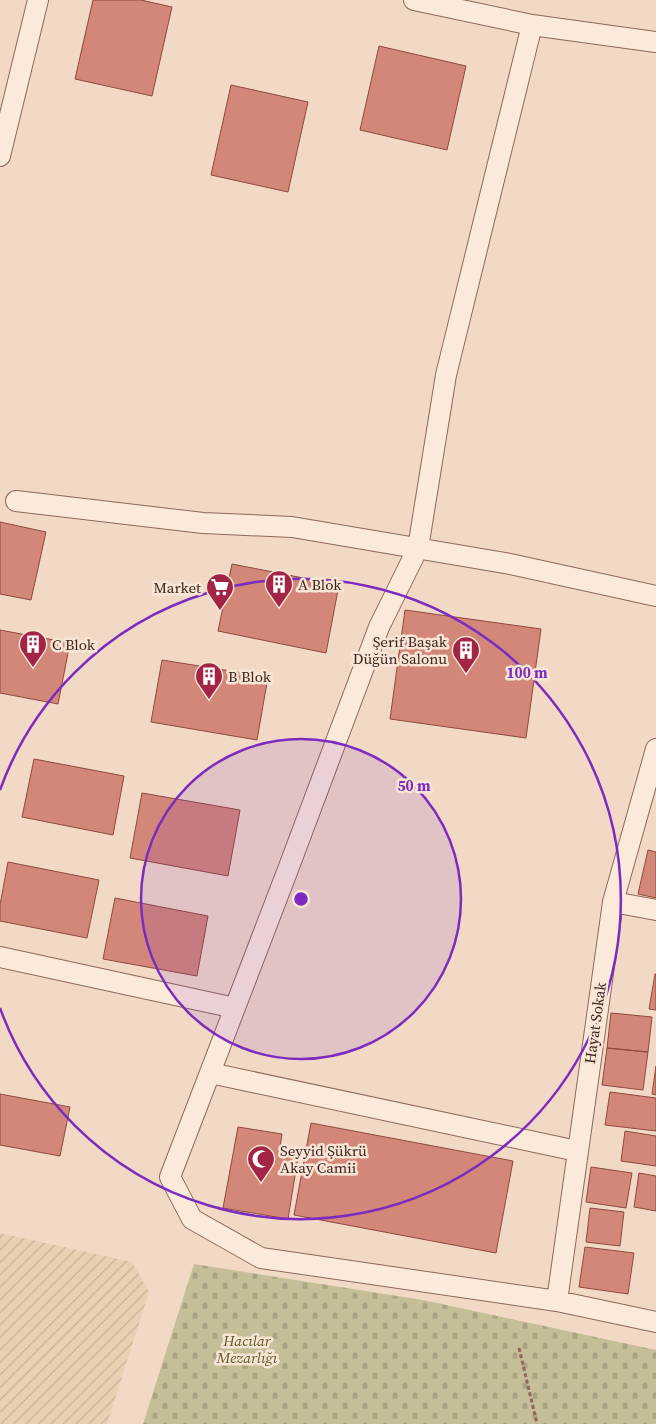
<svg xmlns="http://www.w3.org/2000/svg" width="656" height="1424" font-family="'Source Serif 4',serif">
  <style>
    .farmland { fill: url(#farmland-furrows) }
    .cemetery { fill: url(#cemetery-stones) }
    .building { fill: #d28779; stroke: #8f493e }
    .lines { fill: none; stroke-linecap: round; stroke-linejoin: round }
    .minor-casing { stroke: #8e685a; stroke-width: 22 }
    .path { stroke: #8e685a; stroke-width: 3; stroke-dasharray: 4 2.5; stroke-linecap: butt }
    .minor { stroke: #fbe9da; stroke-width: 20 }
    .ring { fill: none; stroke: #7b2cbf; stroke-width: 2.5 }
    .labels { text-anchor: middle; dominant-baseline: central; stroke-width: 5; stroke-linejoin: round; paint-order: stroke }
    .poi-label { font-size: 15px; fill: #3e261f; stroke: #f8e5d6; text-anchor: start }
    .street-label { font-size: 15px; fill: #3e261f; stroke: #f8e5d6 }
    .park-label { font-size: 15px; font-style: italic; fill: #5b5b24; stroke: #f8e5d6 }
    .centre { fill: #7b2cbf; stroke: #f8e5d6; stroke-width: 2.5 }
    .ring-label { font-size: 15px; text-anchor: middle; font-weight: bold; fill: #7b2cbf; stroke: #f8e5d6; stroke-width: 5; stroke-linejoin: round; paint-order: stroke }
  </style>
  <defs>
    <pattern id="farmland-furrows" width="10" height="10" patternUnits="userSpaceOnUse" patternTransform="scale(1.25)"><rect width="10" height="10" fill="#e8d1b2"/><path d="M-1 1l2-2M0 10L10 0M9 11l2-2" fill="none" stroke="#c8b399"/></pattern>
    <pattern id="cemetery-stones" width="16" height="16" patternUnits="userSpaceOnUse" patternTransform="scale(1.25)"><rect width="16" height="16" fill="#c5bf98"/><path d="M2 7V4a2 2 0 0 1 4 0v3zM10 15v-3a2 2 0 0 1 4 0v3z" fill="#aaa483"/></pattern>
  </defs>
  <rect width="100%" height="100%" fill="#f1d9c6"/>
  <path class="farmland" d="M0 1233 132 1262 149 1292 107 1424H0Z"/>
  <path class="cemetery" d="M194 1264 423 1300 656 1350V1424H143Z"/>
  <path class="building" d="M93 0H141L172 7 152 96 75 79Z
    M379 46 466 66 447 150 360 130Z
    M231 85 308 102 288 192 211 175Z
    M0 522 46 532 31 600 0 594Z
    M232 564 339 585 326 653 218 631Z
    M405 610 541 629 526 738 390 719Z
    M0 630 70 643 58 704 0 693Z
    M162 660 268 677 257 740 151 722Z
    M34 759 124 776 113 835 22 817Z
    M142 793 240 810 228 876 130 858Z
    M648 850 656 852V898L638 894Z
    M8 862 99 880 87 938 0 921V905Z
    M115 898 208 916 197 976 103 959Z
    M655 974H656V1010L649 1009Z
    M611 1013 652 1017 648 1052 607 1048Z
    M607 1048 648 1052 643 1090 602 1085Z
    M656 1066V1095L652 1094Z
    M610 1092 656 1098V1131L605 1125Z
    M0 1094 70 1107 60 1156 0 1145Z
    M311 1123 513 1161 496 1253 294 1215Z
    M238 1127 282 1134 279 1154 298 1157 288 1219 223 1208Z
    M625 1131 656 1136V1166L621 1161Z
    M591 1167 632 1173 626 1208 586 1202Z
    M639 1173 656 1176V1211L634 1207Z
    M590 1208 624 1212 620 1246 586 1242Z
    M585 1247 634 1253 628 1294 579 1287Z"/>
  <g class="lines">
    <g class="minor-casing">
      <path id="minor" d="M414 0 532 25 656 42
        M532 25 446 375 418 548 379 627 287 872 170 1177 192 1219 261 1258 557 1301 656 1322
        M0 156 38 0
        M16 501 203 523 292 527 510 564 656 596
        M613 902 656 910
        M0 957 235 1008
        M210 1073 577 1151
        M557 1301 613 902 656 749"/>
    </g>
    <path class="path" d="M519 1348 537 1424"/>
    <use href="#minor" class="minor"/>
  </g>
  <circle cx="301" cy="899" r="160" fill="#7b2cbf" fill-opacity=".12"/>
  <g class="ring">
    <circle cx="301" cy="899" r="160"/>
    <path d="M0 790A320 320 0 1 1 0 1008"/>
  </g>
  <defs>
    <g id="building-pin" transform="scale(1.4375)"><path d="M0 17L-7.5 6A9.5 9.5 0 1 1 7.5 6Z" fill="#a22546" stroke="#f8e5d6"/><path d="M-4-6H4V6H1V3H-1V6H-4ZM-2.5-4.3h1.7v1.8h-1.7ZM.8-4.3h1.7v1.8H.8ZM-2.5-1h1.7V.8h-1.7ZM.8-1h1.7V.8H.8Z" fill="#fff"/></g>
    <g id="supermarket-pin" transform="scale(1.4375)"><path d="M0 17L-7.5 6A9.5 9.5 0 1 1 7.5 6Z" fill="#a22546" stroke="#f8e5d6"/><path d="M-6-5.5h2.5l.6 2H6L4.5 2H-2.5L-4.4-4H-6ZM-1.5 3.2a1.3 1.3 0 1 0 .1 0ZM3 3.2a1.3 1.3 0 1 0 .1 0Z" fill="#fff"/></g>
    <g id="mosque-pin" transform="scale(1.4375)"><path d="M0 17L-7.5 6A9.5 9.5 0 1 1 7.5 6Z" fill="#a22546" stroke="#f8e5d6"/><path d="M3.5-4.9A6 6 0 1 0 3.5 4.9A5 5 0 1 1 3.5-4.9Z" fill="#fff"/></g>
  </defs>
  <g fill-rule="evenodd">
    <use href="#building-pin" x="279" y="584"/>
    <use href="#supermarket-pin" x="220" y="587"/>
    <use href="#building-pin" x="33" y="644"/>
    <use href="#building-pin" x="466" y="650"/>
    <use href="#building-pin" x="209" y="676"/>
    <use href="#mosque-pin" x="261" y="1159"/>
  </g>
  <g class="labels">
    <g class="poi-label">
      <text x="298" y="584">A Blok</text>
      <text x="201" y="587" text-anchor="end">Market</text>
      <text x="447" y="641" text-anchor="end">Şerif Başak<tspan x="447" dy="17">Düğün Salonu</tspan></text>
      <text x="52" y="644">C Blok</text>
      <text x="228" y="676">B Blok</text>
      <text x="280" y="1150">Seyyid Şükrü<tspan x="280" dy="17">Akay Camii</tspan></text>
    </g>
    <g class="street-label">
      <text transform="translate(595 1023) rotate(-82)">Hayat Sokak</text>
    </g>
    <g class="park-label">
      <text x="247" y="1340">Hacılar<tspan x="247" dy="17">Mezarlığı</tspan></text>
    </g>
  </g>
  <circle cx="301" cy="899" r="8" class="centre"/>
  <g class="ring-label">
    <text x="527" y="678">100 m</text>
    <text x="414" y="791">50 m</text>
  </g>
</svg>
